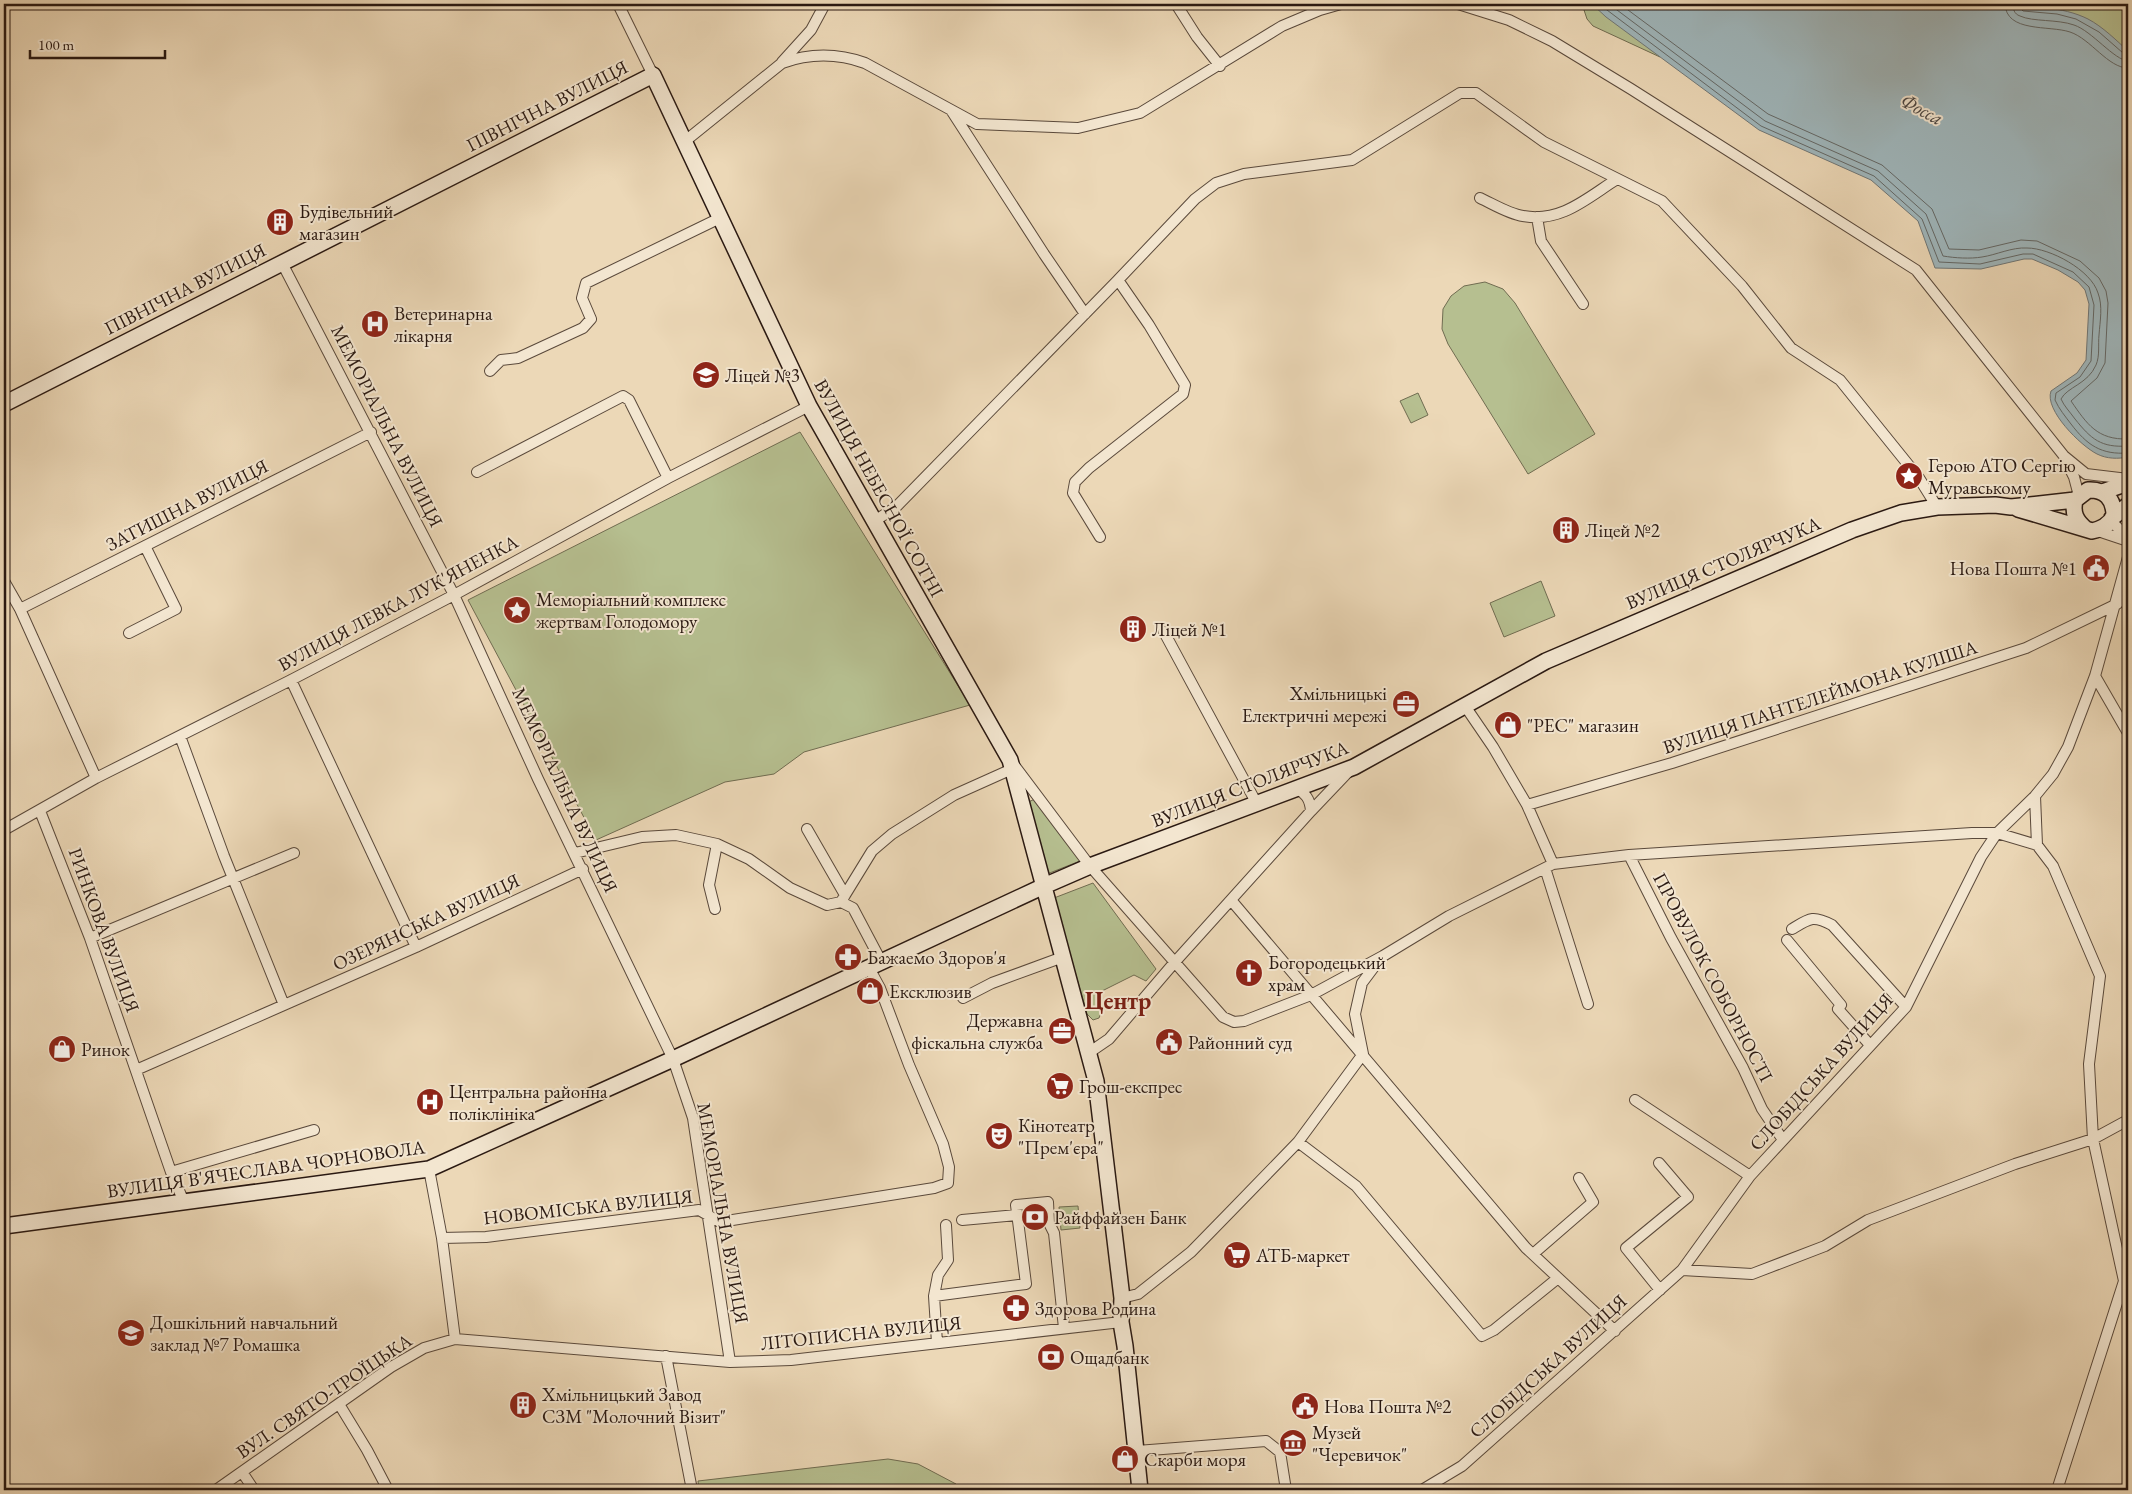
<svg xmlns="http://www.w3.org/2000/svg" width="2132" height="1494" font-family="'EB Garamond',serif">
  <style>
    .green { fill: #b6bf90; stroke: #706c51 }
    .water { fill: #9fb6bb; stroke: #707777 }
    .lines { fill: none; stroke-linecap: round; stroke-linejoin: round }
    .shore { stroke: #646866; stroke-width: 1 }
    .street-casing { stroke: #5a493b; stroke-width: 12 }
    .secondary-casing { stroke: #2a1912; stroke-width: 18 }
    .street { stroke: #f3e6d0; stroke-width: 10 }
    .secondary { stroke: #f3e6d0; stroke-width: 15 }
    .labels { text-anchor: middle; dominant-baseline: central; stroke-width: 4; stroke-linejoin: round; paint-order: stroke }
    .street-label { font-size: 19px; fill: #2a1912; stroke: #f3e6d0 }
    .poi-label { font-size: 19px; fill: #2a1912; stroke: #f3e6d0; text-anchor: start }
    .water-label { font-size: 20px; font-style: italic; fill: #4d4845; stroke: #f3e6d0 }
    .district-label { font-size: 24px; font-weight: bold; fill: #7a1f14; stroke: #f3e6d0 }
  </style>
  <rect width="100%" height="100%" fill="#ecd8b7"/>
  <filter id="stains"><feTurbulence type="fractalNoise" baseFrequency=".004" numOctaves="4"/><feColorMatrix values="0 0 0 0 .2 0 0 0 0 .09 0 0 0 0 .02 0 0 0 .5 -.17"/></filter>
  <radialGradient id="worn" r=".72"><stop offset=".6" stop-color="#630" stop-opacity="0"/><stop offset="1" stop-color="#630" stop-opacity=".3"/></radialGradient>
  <path class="green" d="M1582 4H1623L1660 57 1593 26 1587 19Z
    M2037 4H2125L2128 13V58L2058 9 2029 7Z
    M1485 282 1503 289 1515 303 1595 434 1528 474 1448 344 1442 329 1443 309 1451 296 1464 286Z
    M1418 393 1428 415 1411 423 1400 401Z
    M800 432 970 705 804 752 774 774 725 782 596 840 468 600Z
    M1541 581 1555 616 1504 637 1490 603Z
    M1035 799 1080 861 1047 874 1026 803Z
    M1093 883 1156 969 1146 981 1134 975 1098 993 1103 1008 1099 1018 1093 1020 1087 1014 1054 898Z
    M1078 1206 1080 1228 1061 1230 1059 1207Z
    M888 1459 918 1464 956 1484 962 1490H699L698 1481Z"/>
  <path class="water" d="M1592 4H2003C2031 7 2062 6 2088 19 2103 27 2116 40 2128 51V457C2118 459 2107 459 2097 454 2081 446 2044 410 2051 391L2077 373 2086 360 2089 304 2085 290 2078 282 2058 270 2032 259H2024L1981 269 1935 268 1918 221 1871 180 1759 130 1606 17Z"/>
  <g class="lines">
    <path class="shore" d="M1599 4 1761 126 1874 176 1922 219 1939 262 1980 264 2023 254H2033L2073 272 2089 287 2094 305 2091 361 2080 377 2056 393 2055 400C2059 409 2065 416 2071 424 2087 445 2101 455 2128 453
      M1609 4 1765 121 1878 171 1926 214 1943 256C1955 258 1970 259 1982 257 1996 255 2012 247 2027 248 2050 248 2091 270 2098 293 2103 306 2100 321 2099 335 2098 344 2100 356 2096 365 2088 384 2067 387 2061 399 2064 406 2070 412 2075 419 2091 439 2101 448 2128 446
      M1620 4 1768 114 1882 165 1932 209 1949 249 1979 250 2021 240 2037 241 2080 261 2099 278 2106 291 2108 303 2105 363 2097 378 2071 401C2087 424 2097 440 2128 439
      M2005 4C2006 33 2049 25 2070 32 2091 39 2108 68 2128 68
      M2013 4C2013 9 2014 14 2020 16 2033 22 2057 19 2074 25 2092 31 2114 60 2128 61
      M2019 4 2020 8 2023 11 2057 14 2076 19 2099 32 2123 53 2128 54"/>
    <g class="street-casing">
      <path id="street" d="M618 4 653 75
        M1176 4 1197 37 1220 66
        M1458 4 1509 20 1552 41 1631 89 1916 270 2064 456 2086 474 2128 479
        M782 62 811 30 825 4
        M951 110 1044 254 1085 314
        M684 142 782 63C810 53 837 53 865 63L977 124 1078 128 1140 113 1282 26 1320 10 1341 4
        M1480 198C1493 204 1509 214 1523 216 1561 223 1587 198 1617 179
        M1537 217 1541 241 1583 304
        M282 263 454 595 538 779 673 1059 693 1118 730 1362
        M1118 280 1195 199 1216 183 1244 174 1352 160 1460 93H1476L1544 142 1662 201 1742 286 1791 348 1840 380 1919 478 1937 507
        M490 371 501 360 518 358 583 328 591 319 582 298 586 283 720 218
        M2065 459 2074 477 2079 496
        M477 472 623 396 629 400 668 478
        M2111 521 2128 538
        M873 522 896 507 1118 280 1149 325 1185 385 1183 394 1089 468 1075 482 1073 493 1100 537
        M2095 530 2128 541
        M4 581 20 609 96 778
        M2119 596 2128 606
        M20 609 371 432
        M1164 632 1257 804
        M129 633 176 609 145 546
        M2095 676 2128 733
        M291 680 416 947
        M1465 706 1493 747 1527 805 1553 864
        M1014 765 1090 866 1223 1017 1234 1022 1244 1021 1311 995 1383 956 1449 916 1553 864 1629 855 1972 833H1997L2037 845 2053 866 2100 976 2089 1064 2093 1139 2124 1281 2128 1284
        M1296 788C1306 794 1310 799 1311 811
        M2035 796 2037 845
        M1527 805 1672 763 2026 648 2117 604
        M40 811 90 938 171 1172 184 1202
        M4 830 96 778 291 680 454 595 668 478 809 406
        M717 844 749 859 790 888 827 905 841 902 845 895 807 829
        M575 853 642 837 676 835 717 844 709 885 715 909
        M1629 855 1671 938 1743 1068 1762 1109 1783 1140
        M1545 868 1588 1004
        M845 895 872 851 892 834 954 795 1012 769
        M1231 900 1526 1248 1615 1331
        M841 902 853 908 881 961
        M1792 929C1810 918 1813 915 1832 925L1906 1007
        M90 938 294 853
        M1787 940 1841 1005 1838 1009 1870 1045
        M963 998 992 983 1063 957
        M284 1005 416 947 583 869
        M1090 1052 1109 1039 1174 963 1311 811 1350 770
        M136 1070 284 1005 224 856 180 736
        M1635 1100 1750 1176
        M1298 1142 1356 1186 1482 1336 1494 1330 1558 1278
        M1659 1163 1688 1197 1626 1248 1660 1290
        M429 1169 442 1238 455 1339
        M171 1172 314 1130
        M962 1220 1017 1215
        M442 1238 486 1237 699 1210 720 1222 934 1188 948 1183 949 1167 943 1144 909 1065 880 988 868 966
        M1533 1254 1593 1202 1579 1178
        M1682 1270 1752 1274 1825 1246 1868 1220 2015 1164 2093 1139 2128 1120
        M934 1296 1026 1284 1016 1205 1048 1202 1049 1223 1054 1233 1064 1328
        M1122 1298 1138 1294 1191 1252 1232 1210 1298 1142 1363 1054 1355 1014 1362 983 1380 959
        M937 1343 934 1296 938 1275 948 1260 946 1225
        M666 1356 692 1490
        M339 1404 367 1450 388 1490
        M1137 1451 1266 1441 1280 1452 1286 1490
        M242 1472 254 1490
        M216 1490 391 1367 424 1348 455 1339 730 1362 791 1360 1121 1322
        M1422 1490 1462 1466 1682 1270 1750 1176 1906 1007 1981 857 1997 833 2035 796 2053 774 2068 747 2095 676 2128 557
        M2057 1490 2124 1281"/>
    </g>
    <g class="secondary-casing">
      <path id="secondary" d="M4 404 653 75 809 406 1010 760 1096 1081 1122 1298 1121 1322 1125 1346 1140 1490
        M2102 492 2128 483
        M2018 509 2092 531C2102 529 2109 525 2114 516 2114 499 2105 489 2088 490L2075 500C2072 513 2076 521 2086 529
        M2112 518 2128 505
        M4 1226 429 1169 673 1059 1044 886 1090 866 1354 767 1546 661 1852 530 1901 513 1937 507 1995 505 2011 507 2075 500"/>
    </g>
    <use href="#street" class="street"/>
    <use href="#secondary" class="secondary"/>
  </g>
  <defs>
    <g id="building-disc" transform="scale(1.4375)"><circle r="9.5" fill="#8f2418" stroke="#f3e6d0"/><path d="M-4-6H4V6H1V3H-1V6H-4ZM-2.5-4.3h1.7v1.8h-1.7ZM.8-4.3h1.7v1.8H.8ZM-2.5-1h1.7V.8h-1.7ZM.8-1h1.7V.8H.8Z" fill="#fff"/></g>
    <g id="hospital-disc" transform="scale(1.4375)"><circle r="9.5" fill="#8f2418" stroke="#f3e6d0"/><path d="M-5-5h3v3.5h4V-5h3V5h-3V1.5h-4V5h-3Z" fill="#fff"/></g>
    <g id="school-disc" transform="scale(1.4375)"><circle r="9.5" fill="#8f2418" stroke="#f3e6d0"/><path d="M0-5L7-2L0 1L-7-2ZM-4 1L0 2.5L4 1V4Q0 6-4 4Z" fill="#fff"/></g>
    <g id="sight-disc" transform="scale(1.4375)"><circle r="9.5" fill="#8f2418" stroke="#f3e6d0"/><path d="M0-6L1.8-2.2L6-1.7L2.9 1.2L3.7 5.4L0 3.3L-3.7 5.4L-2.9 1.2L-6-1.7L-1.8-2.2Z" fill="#fff"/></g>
    <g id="civic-disc" transform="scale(1.4375)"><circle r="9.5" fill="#8f2418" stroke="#f3e6d0"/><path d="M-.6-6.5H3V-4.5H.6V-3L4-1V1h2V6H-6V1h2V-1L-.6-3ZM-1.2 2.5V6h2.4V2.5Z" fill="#fff"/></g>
    <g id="office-disc" transform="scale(1.4375)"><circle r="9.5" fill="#8f2418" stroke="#f3e6d0"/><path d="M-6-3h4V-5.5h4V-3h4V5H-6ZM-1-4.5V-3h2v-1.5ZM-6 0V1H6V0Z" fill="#fff"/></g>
    <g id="shop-disc" transform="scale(1.4375)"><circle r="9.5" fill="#8f2418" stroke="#f3e6d0"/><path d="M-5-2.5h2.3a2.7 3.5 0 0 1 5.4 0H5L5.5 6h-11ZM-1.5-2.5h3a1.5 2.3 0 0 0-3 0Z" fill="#fff"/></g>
    <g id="pharmacy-disc" transform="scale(1.4375)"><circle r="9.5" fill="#8f2418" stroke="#f3e6d0"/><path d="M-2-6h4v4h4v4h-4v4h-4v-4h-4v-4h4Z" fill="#fff"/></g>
    <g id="church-disc" transform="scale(1.4375)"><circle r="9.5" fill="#8f2418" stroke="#f3e6d0"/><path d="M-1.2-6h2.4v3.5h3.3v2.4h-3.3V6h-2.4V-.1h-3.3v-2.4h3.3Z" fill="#fff"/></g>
    <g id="supermarket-disc" transform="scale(1.4375)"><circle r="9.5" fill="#8f2418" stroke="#f3e6d0"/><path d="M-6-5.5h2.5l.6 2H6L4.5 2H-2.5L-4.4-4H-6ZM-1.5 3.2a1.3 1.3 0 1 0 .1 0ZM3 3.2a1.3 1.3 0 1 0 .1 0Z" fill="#fff"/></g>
    <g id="theatre-disc" transform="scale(1.4375)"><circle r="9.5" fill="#8f2418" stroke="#f3e6d0"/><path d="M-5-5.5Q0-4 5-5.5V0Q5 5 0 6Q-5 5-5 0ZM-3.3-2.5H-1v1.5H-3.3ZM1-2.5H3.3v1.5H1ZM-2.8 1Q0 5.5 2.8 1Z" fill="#fff"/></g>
    <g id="bank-disc" transform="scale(1.4375)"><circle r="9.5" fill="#8f2418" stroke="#f3e6d0"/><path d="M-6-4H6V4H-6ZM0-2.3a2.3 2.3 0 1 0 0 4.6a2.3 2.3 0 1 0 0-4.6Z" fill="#fff"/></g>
    <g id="museum-disc" transform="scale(1.4375)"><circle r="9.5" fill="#8f2418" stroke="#f3e6d0"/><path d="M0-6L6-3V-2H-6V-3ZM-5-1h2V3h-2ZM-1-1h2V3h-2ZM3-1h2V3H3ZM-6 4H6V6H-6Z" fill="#fff"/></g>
  </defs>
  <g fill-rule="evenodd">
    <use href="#building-disc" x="280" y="222"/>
    <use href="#hospital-disc" x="375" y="324"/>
    <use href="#school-disc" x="706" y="375"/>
    <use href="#sight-disc" x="1909" y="476"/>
    <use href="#building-disc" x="1566" y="530"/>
    <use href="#civic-disc" x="2096" y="568"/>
    <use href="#sight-disc" x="517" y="610"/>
    <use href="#building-disc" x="1133" y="629"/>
    <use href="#office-disc" x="1406" y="704"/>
    <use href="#shop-disc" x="1508" y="725"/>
    <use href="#pharmacy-disc" x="848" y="957"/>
    <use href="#church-disc" x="1249" y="973"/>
    <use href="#shop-disc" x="870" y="991"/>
    <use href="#office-disc" x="1062" y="1031"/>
    <use href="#civic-disc" x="1169" y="1042"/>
    <use href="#shop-disc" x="62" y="1049"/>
    <use href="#supermarket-disc" x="1060" y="1086"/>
    <use href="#hospital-disc" x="430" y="1102"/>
    <use href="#theatre-disc" x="999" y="1136"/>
    <use href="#bank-disc" x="1035" y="1217"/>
    <use href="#supermarket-disc" x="1237" y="1255"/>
    <use href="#pharmacy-disc" x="1016" y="1308"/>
    <use href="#school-disc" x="131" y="1333"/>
    <use href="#bank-disc" x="1051" y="1357"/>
    <use href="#building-disc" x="523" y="1405"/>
    <use href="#civic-disc" x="1305" y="1406"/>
    <use href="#museum-disc" x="1293" y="1443"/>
    <use href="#shop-disc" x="1125" y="1459"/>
  </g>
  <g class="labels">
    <g class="street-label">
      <text transform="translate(547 106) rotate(-27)">ПІВНІЧНА ВУЛИЦЯ</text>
      <text transform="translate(185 289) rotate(-27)">ПІВНІЧНА ВУЛИЦЯ</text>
      <text transform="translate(387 426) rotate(63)">МЕМОРІАЛЬНА ВУЛИЦЯ</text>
      <text transform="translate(879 488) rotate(61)">ВУЛИЦЯ НЕБЕСНОЇ СОТНІ</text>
      <text transform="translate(187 505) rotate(-27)">ЗАТИШНА ВУЛИЦЯ</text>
      <text transform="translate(1723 563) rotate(-23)">ВУЛИЦЯ СТОЛЯРЧУКА</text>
      <text transform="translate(398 603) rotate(-28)">ВУЛИЦЯ ЛЕВКА ЛУК'ЯНЕНКА</text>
      <text transform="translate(1820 697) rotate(-18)">ВУЛИЦЯ ПАНТЕЛЕЙМОНА КУЛІША</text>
      <text transform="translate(1250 784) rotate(-21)">ВУЛИЦЯ СТОЛЯРЧУКА</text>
      <text transform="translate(565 790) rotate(65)">МЕМОРІАЛЬНА ВУЛИЦЯ</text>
      <text transform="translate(426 922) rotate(-25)">ОЗЕРЯНСЬКА ВУЛИЦЯ</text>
      <text transform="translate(104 930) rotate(70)">РИНКОВА ВУЛИЦЯ</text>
      <text transform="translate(1713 977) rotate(62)">ПРОВУЛОК СОБОРНОСТІ</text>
      <text transform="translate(1821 1072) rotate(-48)">СЛОБІДСЬКА ВУЛИЦЯ</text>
      <text transform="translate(266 1169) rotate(-8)">ВУЛИЦЯ В'ЯЧЕСЛАВА ЧОРНОВОЛА</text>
      <text transform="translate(588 1207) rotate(-6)">НОВОМІСЬКА ВУЛИЦЯ</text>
      <text transform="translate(723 1213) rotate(80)">МЕМОРІАЛЬНА ВУЛИЦЯ</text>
      <text transform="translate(861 1333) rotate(-6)">ЛІТОПИСНА ВУЛИЦЯ</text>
      <text transform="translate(1548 1366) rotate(-42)">СЛОБІДСЬКА ВУЛИЦЯ</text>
      <text transform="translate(324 1396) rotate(-34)">ВУЛ. СВЯТО-ТРОЇЦЬКА</text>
    </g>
    <g class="poi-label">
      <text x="299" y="211">Будівельний<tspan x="299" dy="22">магазин</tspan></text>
      <text x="394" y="313">Ветеринарна<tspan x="394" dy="22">лікарня</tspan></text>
      <text x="725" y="375">Ліцей №3</text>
      <text x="1928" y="465">Герою АТО Сергію<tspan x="1928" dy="22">Муравському</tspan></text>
      <text x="1585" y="530">Ліцей №2</text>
      <text x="2077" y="568" text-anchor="end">Нова Пошта №1</text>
      <text x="536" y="599">Меморіальний комплекс<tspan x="536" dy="22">жертвам Голодомору</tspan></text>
      <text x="1152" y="629">Ліцей №1</text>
      <text x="1387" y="693" text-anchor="end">Хмільницькі<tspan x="1387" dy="22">Електричні мережі</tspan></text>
      <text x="1527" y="725">"РЕС" магазин</text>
      <text x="867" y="957">Бажаемо Здоров'я</text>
      <text x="1268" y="962">Богородецький<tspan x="1268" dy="22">храм</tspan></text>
      <text x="889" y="991">Ексклюзив</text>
      <text x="1043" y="1020" text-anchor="end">Державна<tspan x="1043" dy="22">фіскальна служба</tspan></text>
      <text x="1188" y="1042">Районний суд</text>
      <text x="81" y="1049">Ринок</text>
      <text x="1079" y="1086">Грош-експрес</text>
      <text x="449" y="1091">Центральна районна<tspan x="449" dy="22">поліклініка</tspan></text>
      <text x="1018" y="1125">Кінотеатр<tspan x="1018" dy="22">"Прем'єра"</tspan></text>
      <text x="1054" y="1217">Райффайзен Банк</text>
      <text x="1256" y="1255">АТБ-маркет</text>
      <text x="1035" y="1308">Здорова Родина</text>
      <text x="150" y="1322">Дошкільний навчальний<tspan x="150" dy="22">заклад №7 Ромашка</tspan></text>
      <text x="1070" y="1357">Ощадбанк</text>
      <text x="542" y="1394">Хмільницький Завод<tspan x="542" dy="22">СЗМ "Молочний Візит"</tspan></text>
      <text x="1324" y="1406">Нова Пошта №2</text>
      <text x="1312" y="1432">Музей<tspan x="1312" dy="22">"Черевичок"</tspan></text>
      <text x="1144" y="1459">Скарби моря</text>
    </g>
    <g class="water-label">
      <text transform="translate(1922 109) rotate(28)">Фосса</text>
    </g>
    <g class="district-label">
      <text x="1118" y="1000">Центр</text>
    </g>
  </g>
  <rect width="2132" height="1494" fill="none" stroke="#ecd8b7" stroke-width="20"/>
  <rect x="5" y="5" width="2122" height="1484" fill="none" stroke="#2a1912" stroke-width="2.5"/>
  <rect x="10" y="10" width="2112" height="1474" fill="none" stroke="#2a1912"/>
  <path d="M30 50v8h135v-8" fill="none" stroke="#2a1912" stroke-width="2.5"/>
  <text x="38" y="50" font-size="15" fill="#2a1912" stroke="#f3e6d0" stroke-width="4" paint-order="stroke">100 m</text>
  <rect width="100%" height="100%" filter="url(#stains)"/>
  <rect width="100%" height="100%" fill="url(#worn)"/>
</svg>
